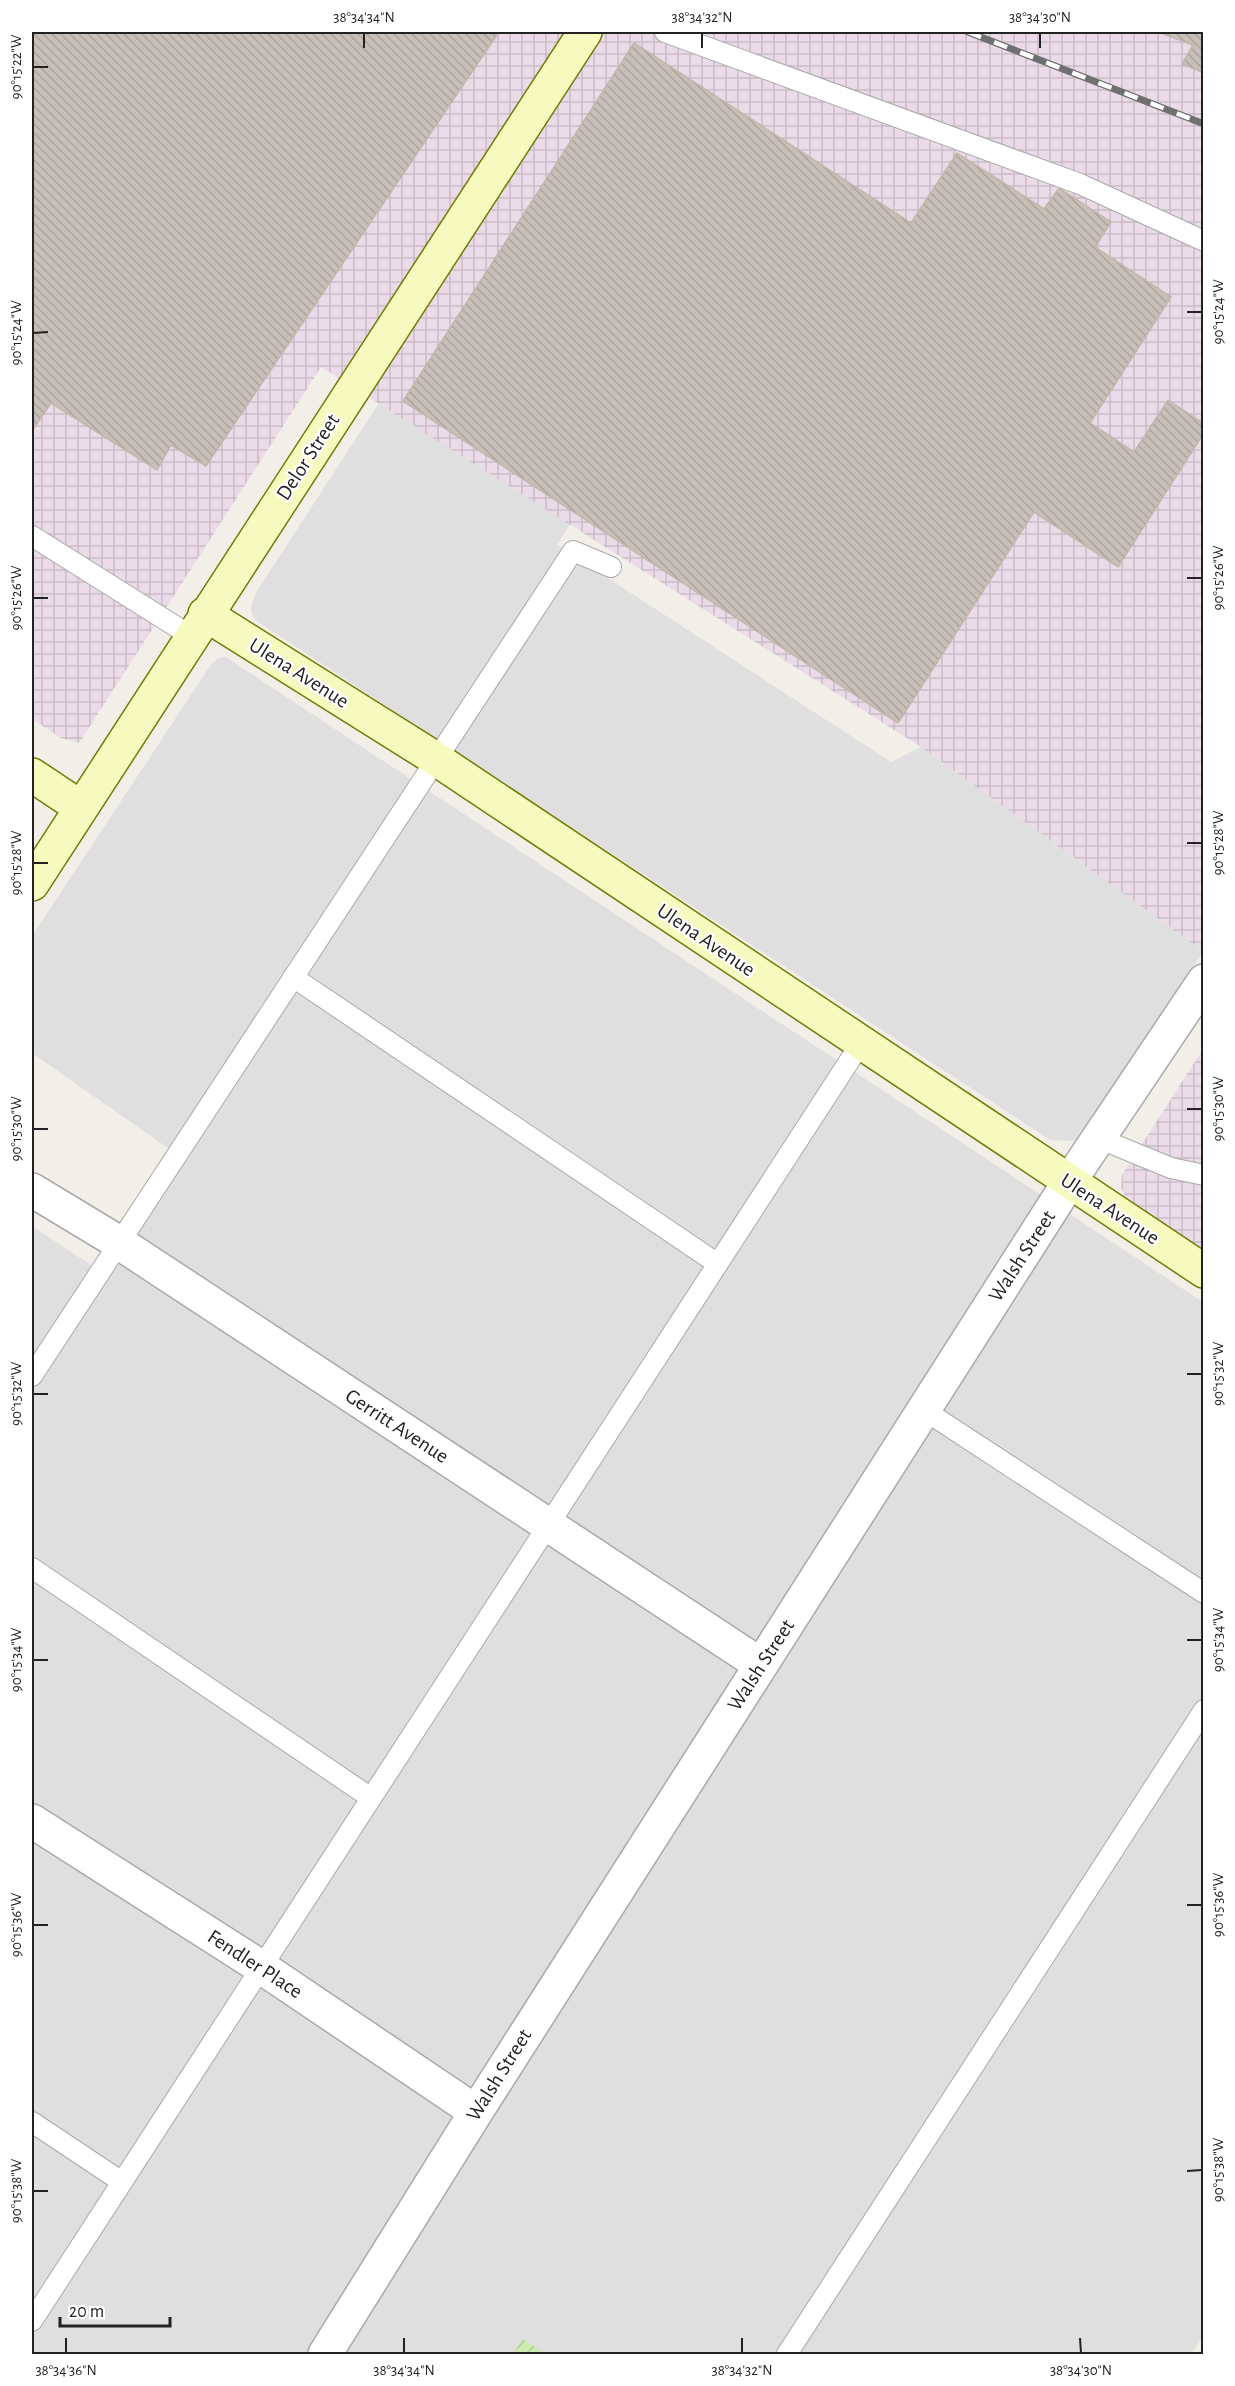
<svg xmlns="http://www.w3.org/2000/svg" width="1235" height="2386" font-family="'Alegreya Sans',sans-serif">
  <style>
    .residential { fill: #e0dfdf }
    .industrial { fill: url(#industrial-grid) }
    .garden { fill: url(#garden-furrows) }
    .building { fill: url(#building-back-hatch); stroke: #c4b6ab; stroke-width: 1.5 }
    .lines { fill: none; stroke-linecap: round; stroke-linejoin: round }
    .lane-casing { stroke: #a9a9a9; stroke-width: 22 }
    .street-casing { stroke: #a9a9a9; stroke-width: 36 }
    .secondary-casing { stroke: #707d05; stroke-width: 36 }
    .lane { stroke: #fff; stroke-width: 20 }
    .street { stroke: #fff; stroke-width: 33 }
    .secondary { stroke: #f7fabf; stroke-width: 33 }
    .rail-casing { stroke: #707070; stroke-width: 7 }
    .rail { stroke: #fff; stroke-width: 4.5; stroke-dasharray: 14; stroke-linecap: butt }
    .ticks { fill: none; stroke: #222; stroke-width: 2 }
    .labels { text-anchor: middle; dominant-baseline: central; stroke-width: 4.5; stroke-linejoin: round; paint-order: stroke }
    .street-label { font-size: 21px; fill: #222; stroke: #fff }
    .neatline { fill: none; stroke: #222; stroke-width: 2 }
    .ticks-label { font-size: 15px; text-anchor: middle; fill: #222 }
  </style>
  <defs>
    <pattern id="industrial-grid" width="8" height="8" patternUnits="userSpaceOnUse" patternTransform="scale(1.5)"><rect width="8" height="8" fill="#ebdbe8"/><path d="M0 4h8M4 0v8" fill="none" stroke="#c9bcc7"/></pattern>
    <pattern id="garden-furrows" width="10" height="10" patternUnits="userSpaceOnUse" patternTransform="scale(1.5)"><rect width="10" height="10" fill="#cdebb0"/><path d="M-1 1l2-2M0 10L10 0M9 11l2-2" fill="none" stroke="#b0c997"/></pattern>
    <pattern id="building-back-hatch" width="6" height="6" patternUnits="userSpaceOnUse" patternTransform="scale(1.5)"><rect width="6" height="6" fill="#c7bfb8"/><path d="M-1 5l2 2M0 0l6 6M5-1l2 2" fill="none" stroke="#aba49e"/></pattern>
  </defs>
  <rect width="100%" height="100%" fill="#f2efe9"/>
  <path class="residential" d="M379 403 570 524 557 545 891 762 921 747 1203 951 1086 1135 1075 1141 1050 1140 255 620 251 612 252 602 257 591Z
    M226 657 1203 1302 1204 2336 1191 2354H32V1226L109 1277 185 1160 32 1053V936L212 663 219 658Z"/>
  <path class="industrial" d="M32 32H1203V951L921 747 321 367 79 743 61 738 32 719Z
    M1203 1049V1251L1136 1207 1126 1198 1121 1188 1122 1175Z"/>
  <path class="garden" d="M523 2339 546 2354H513Z"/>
  <path class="building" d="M32 32H492L497 35 206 466 171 445 157 470 51 403 32 431Z
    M1158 32H1204V73L1182 64 1193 45Z
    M634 43 911 223 957 153 1044 209 1059 188 1111 222 1095 247 1171 297 1090 423 1134 452 1168 400 1204 424V433L1118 567 1034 512 898 723 403 401Z"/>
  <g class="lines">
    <g class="lane-casing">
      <path id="lane" d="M665 32 1080 184 1204 241
        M32 536 191 636
        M293 977 718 1264
        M1098 1138 1171 1168 1204 1175
        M32 1376 573 551 611 567
        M924 1410 1204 1593
        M32 1568 371 1798
        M32 2122 122 2182
        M32 2321 861 1043
        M787 2354 1204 1710"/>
    </g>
    <g class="street-casing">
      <path id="street" d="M32 1190 118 1242 761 1665
        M32 1821 261 1967 476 2112
        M325 2354 476 2112 1069 1182 1204 981"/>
    </g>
    <g class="secondary-casing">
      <path id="secondary" d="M205 614 436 759 1204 1271
        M32 775 80 807
        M32 884 585 32"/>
    </g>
    <use href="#lane" class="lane"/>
    <use href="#street" class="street"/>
    <use href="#secondary" class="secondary"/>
    <g class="rail-casing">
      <path id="rail" d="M968 32 1204 124"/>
    </g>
    <use href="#rail" class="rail"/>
  </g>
  <path class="ticks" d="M364 33V48M702 33V48M1040 33V48M33 67H48M1187 312H1202M33 333 48 332M1187 578H1202M33 598H48M1187 843H1202M33 863H48M1187 1109H1202M33 1129H48M1187 1374H1202M33 1394H48M1187 1640H1202M33 1660H48M1187 1905H1202M33 1925H48M1187 2171 1202 2170M33 2191H48M66 2338V2353M404 2338V2353M742 2338V2353M1080 2338 1081 2353"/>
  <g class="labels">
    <g class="street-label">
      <text transform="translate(308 457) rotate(-57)">Delor Street</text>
      <text transform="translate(299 673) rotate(32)">Ulena Avenue</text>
      <text transform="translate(706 940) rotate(34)">Ulena Avenue</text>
      <text transform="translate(1110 1209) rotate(33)">Ulena Avenue</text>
      <text transform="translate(1022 1256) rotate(-57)">Walsh Street</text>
      <text transform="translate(397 1426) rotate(33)">Gerritt Avenue</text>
      <text transform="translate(761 1665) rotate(-57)">Walsh Street</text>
      <text transform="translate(255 1964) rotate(33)">Fendler Place</text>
      <text transform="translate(499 2075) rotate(-58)">Walsh Street</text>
    </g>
  </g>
  <rect width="1235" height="2386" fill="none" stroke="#ffffff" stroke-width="66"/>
  <path d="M60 2317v9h110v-9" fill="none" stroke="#222222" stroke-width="3"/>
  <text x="69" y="2317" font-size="18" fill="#222222" stroke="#ffffff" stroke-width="4.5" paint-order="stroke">20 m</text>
  <rect x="33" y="33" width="1169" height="2320" class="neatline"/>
  <g class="ticks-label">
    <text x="364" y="22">38°34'34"N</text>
    <text x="702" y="22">38°34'32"N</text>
    <text x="1040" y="22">38°34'30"N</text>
    <text transform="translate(16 67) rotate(-90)" y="5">90°15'22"W</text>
    <text transform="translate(1218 312) rotate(-90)" y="5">90°15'24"W</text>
    <text transform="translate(16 333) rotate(-90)" y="5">90°15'24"W</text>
    <text transform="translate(1218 578) rotate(-90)" y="5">90°15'26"W</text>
    <text transform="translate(16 598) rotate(-90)" y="5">90°15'26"W</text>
    <text transform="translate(1218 843) rotate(-90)" y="5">90°15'28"W</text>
    <text transform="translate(16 863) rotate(-90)" y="5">90°15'28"W</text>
    <text transform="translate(1218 1109) rotate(-90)" y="5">90°15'30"W</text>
    <text transform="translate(16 1129) rotate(-90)" y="5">90°15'30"W</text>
    <text transform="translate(1218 1374) rotate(-90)" y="5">90°15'32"W</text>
    <text transform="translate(16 1394) rotate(-90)" y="5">90°15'32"W</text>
    <text transform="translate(1218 1640) rotate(-90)" y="5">90°15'34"W</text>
    <text transform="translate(16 1660) rotate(-90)" y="5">90°15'34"W</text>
    <text transform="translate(1218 1905) rotate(-90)" y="5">90°15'36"W</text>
    <text transform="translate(16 1925) rotate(-90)" y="5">90°15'36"W</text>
    <text transform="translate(1218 2170) rotate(-90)" y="5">90°15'38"W</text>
    <text transform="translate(16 2191) rotate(-90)" y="5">90°15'38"W</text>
    <text x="66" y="2375">38°34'36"N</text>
    <text x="404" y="2375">38°34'34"N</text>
    <text x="742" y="2375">38°34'32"N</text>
    <text x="1081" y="2375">38°34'30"N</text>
  </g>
</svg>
